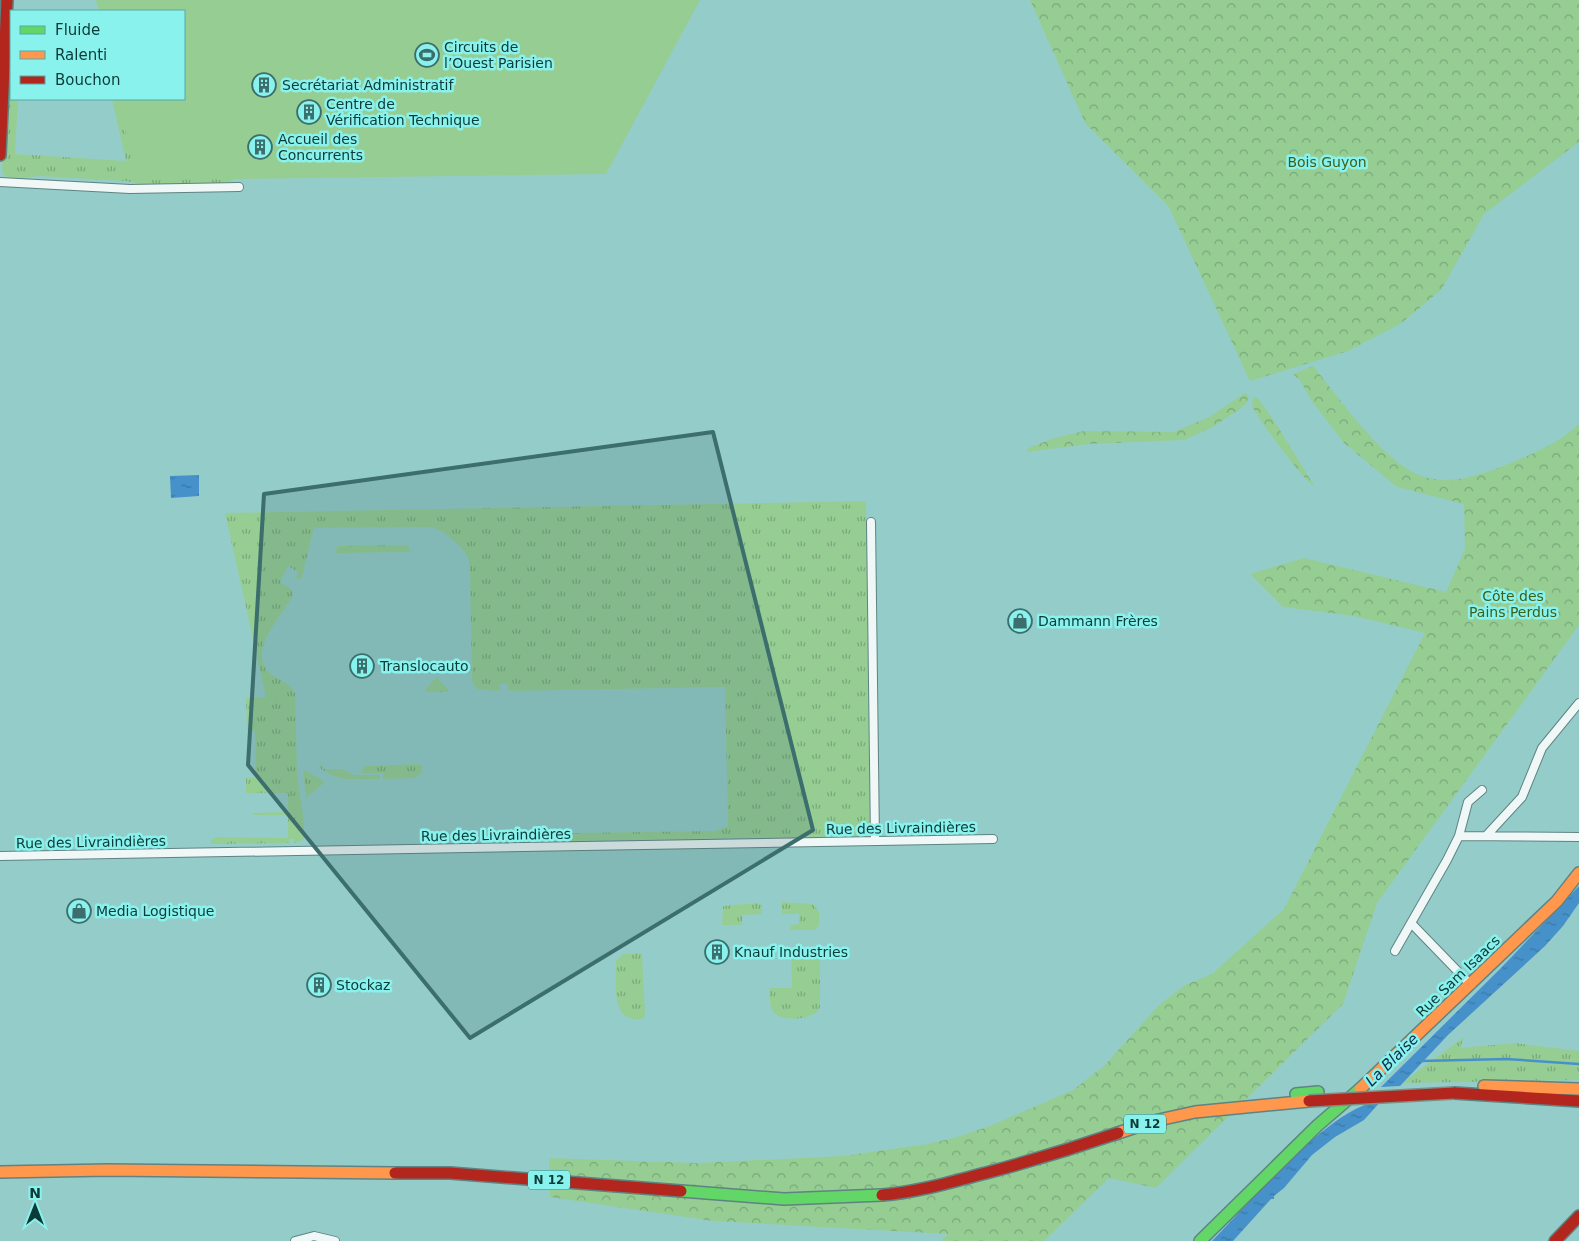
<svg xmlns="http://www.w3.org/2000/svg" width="1579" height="1241" font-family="'DejaVu Sans',sans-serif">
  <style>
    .grass { fill: url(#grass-tufts) }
    .forest { fill: url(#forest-crowns) }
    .park { fill: #96cd93 }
    .water { fill: url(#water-ripples) }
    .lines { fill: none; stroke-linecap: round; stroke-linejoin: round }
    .stream { stroke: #4691ca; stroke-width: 2.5 }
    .street-casing { stroke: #5f8382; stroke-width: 10 }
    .fast-casing { stroke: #5f8382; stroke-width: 14 }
    .slow-casing { stroke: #5f8382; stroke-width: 14 }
    .jam-casing { stroke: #5f8382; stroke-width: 14 }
    .street { stroke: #eff7f7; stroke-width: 8 }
    .fast { stroke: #63d668; stroke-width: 11 }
    .slow { stroke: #ff974d; stroke-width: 11 }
    .jam { stroke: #b3261e; stroke-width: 11 }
    .jam-bridge-casing { stroke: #7a9187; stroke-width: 14; stroke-linecap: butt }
    .jam-bridge { stroke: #b3261e; stroke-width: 11 }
    .marked { fill: #3b6e6c; fill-opacity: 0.2; stroke: #3b6e6c; stroke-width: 4; stroke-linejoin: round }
    .labels { text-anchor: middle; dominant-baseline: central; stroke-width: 5; stroke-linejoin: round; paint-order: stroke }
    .shield { fill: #8af2ed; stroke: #31726f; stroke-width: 1 }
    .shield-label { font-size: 12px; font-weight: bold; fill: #0b3b39 }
    .poi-label { font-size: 14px; fill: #0b3b39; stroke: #8af2ed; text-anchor: start }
    .park-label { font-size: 14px; fill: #3d6018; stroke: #8af2ed }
    .street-label { font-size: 14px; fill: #0b3b39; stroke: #8af2ed }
    .water-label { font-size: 15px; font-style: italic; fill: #0b2b4c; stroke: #8af2ed }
  </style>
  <defs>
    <pattern id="grass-tufts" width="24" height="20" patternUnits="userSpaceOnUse" patternTransform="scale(1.25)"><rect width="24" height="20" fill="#96cd93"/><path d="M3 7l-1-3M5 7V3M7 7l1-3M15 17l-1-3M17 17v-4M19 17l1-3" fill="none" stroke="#79a879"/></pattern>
    <pattern id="forest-crowns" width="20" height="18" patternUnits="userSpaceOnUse" patternTransform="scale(1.25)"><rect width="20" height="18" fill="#96cd93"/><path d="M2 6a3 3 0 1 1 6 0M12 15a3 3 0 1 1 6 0" fill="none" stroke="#79a879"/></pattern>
    <pattern id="water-ripples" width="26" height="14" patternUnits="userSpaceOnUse" patternTransform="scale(1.25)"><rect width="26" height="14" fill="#4691ca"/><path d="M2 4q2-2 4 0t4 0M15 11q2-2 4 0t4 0" fill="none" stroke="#3978a5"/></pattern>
  </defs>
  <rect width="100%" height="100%" fill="#94ccca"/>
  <path class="grass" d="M11 17V99H18L15 154 126 161 112 99H178L235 179 226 184 147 185 125 181 39 176 10 179 3 174 2 165Z
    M866 501 870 827 866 836 504 842 501 834 715 831 728 826 725 687 509 691 507 684H500L499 691 477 689 472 682 470 569 468 557 459 545 443 532 431 527 314 528 301 580 296 578 298 572 288 566 280 582 291 589 293 595C283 615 248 649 268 671 276 680 290 681 295 693L297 772 304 823V839L300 842 294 843V839H289V843L211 844V840L216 837 288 838V815H253V813L288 812V793H246V778L256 777 255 731H247L246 698 266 697 225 513Z
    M406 545 409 547 410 552 334 553 338 546Z
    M436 677 448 689V692H424Z
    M318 759 323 769H342L353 775H380V779H345L333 776 321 769Z
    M418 764 422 766V772L415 778 383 779V773H360L366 766Z
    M305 770 325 782 306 798 303 771Z
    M782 902 813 904 819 912V926L814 930H790V925L799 924V914H782Z
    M757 903 762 905V914L742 915V925H722L723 906Z
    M791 951H812L820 961V1007C816 1020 782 1023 773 1012 769 1006 770 996 769 988H792Z
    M642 953 645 1016 642 1019C610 1023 616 984 616 961L623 954Z
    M1464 1037 1460 1048 1515 1043 1579 1051V1080L1402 1083Z"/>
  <path class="forest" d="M1030 0H1579V142L1484 214 1441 290 1400 324 1348 351 1250 381 1169 207 1085 123Z
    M1313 366C1340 398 1388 470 1429 478 1454 484 1480 475 1503 466 1529 456 1559 443 1579 424V625L1377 903 1343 1004 1156 1188 1109 1178 1044 1241H941L948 1234 713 1221 550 1197 549 1158 697 1163 843 1156 928 1144 957 1137 990 1126 1073 1090 1104 1066 1158 1006 1185 985 1212 974 1284 909 1425 633 1354 616 1283 607 1250 574 1304 558 1446 592 1465 549 1464 504 1397 487 1344 443 1311 400 1300 380 1293 374Z
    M1245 393 1249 396 1246 404 1237 411 1211 428 1184 440 1089 444 1027 452 1028 448 1055 438 1084 431 1174 432 1209 417Z
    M1257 397 1275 422 1315 487C1306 483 1255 416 1252 405 1252 403 1253 400 1253 398Z"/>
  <path class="park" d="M96 0H700L606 174 154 180 136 174 118 99H184V11H99Z"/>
  <path class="water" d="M199 475V496L171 498 170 476Z
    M1579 886V903L1563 926 1545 946 1448 1035 1400 1086 1381 1087 1501 968Z
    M1381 1101 1364 1120 1335 1137 1312 1155 1284 1188 1274 1196V1199H1271L1233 1241H1212C1248 1205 1332 1104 1381 1101Z"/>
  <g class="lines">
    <path class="stream" d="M1420 1061 1506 1059 1579 1064"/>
    <g class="street-casing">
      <path id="street" d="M0 182 130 189 239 187
        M871 522 875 841
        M1459 836 1579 837
        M1486 836 1522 797 1542 748 1579 703
        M0 856 993 839
        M1411 923 1471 985
        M1395 951 1447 860 1459 836 1468 802 1482 790
        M295 1241 314 1236 335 1241"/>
    </g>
    <g class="fast-casing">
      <path id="fast" d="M1296 1094 1318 1092
        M681 1191 784 1199 882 1195
        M1200 1241 1318 1125 1360 1089"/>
    </g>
    <g class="slow-casing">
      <path id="slow" d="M1484 1086 1579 1089
        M1360 1089 1557 901 1579 873
        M1118 1133 1154 1121 1195 1112 1309 1101
        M0 1172 108 1170 395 1173"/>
    </g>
    <g class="jam-casing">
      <path id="jam" d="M0 155 7 0
        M1454 1093 1579 1101
        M395 1173H450L681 1191
        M882 1195C918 1192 951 1182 986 1173 1031 1161 1074 1148 1118 1133
        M1555 1241 1579 1216"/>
    </g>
    <use href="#street" class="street"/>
    <use href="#fast" class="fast"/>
    <use href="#slow" class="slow"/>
    <use href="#jam" class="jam"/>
    <g class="jam-bridge-casing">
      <path id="jam-bridge" d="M1309 1101 1454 1093"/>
    </g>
    <use href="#jam-bridge" class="jam-bridge"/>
  </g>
  <path class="marked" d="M713 432 813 830 470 1038 248 765 264 494Z"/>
  <defs>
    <g id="stadium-ring" transform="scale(1.25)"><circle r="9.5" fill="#8af2ed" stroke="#3b6e6c" stroke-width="1.5"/><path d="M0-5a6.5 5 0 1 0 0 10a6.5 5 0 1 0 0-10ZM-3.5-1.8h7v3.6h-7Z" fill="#3b6e6c"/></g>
    <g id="building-ring" transform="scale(1.25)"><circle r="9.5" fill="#8af2ed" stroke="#3b6e6c" stroke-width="1.5"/><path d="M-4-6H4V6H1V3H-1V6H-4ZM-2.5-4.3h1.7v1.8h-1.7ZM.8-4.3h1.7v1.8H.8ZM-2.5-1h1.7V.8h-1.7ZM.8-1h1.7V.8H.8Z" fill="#3b6e6c"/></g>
    <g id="shop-ring" transform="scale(1.25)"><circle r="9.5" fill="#8af2ed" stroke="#3b6e6c" stroke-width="1.5"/><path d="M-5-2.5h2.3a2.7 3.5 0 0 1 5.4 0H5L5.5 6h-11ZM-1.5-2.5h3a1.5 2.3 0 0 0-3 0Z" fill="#3b6e6c"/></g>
  </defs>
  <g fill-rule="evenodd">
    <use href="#stadium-ring" x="427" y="55"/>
    <use href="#building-ring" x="264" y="85"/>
    <use href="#building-ring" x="309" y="112"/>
    <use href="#building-ring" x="260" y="147"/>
    <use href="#shop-ring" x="1020" y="621"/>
    <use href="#building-ring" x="362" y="666"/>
    <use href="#shop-ring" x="79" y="911"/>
    <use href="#building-ring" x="717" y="952"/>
    <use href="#building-ring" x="319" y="985"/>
  </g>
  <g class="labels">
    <g class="shield">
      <rect x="1124" y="1114.5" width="42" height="19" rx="4"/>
      <rect x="528" y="1170.5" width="42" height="19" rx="4"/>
    </g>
    <g class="shield-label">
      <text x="1145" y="1124">N 12</text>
      <text x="549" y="1180">N 12</text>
    </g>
    <g class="poi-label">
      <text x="444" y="47">Circuits de<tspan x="444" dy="16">l’Ouest Parisien</tspan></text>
      <text x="282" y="85">Secrétariat Administratif</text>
      <text x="326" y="104">Centre de<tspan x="326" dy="16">Vérification Technique</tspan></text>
      <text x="278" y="139">Accueil des<tspan x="278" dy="16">Concurrents</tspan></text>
      <text x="1038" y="621">Dammann Frères</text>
      <text x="380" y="666">Translocauto</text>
      <text x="96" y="911">Media Logistique</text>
      <text x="734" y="952">Knauf Industries</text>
      <text x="336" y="985">Stockaz</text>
    </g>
    <g class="park-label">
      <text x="1327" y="162">Bois Guyon</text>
      <text x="1513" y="596">Côte des<tspan x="1513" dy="16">Pains Perdus</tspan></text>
    </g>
    <g class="street-label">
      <text transform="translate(901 828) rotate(-1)">Rue des Livraindières</text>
      <text transform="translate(496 835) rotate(-1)">Rue des Livraindières</text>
      <text transform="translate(91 842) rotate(-1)">Rue des Livraindières</text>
      <text transform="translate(1458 976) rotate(-44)">Rue Sam Isaacs</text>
    </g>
    <g class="water-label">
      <text transform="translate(1392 1060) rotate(-45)">La Blaise</text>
    </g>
  </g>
  <rect x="10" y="10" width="175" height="90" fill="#8af2ed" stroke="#57a9a5"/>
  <rect x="20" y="26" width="25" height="8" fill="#63d668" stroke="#57a9a5"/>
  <text x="55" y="35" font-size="15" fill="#0b3b39">Fluide</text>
  <rect x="20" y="51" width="25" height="8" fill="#ff974d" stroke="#57a9a5"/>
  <text x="55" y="60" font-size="15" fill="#0b3b39">Ralenti</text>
  <rect x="20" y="76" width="25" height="8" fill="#b3261e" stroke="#57a9a5"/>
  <text x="55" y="85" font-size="15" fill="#0b3b39">Bouchon</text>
  <g transform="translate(35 1206)" stroke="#8af2ed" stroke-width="4" paint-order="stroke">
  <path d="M0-4L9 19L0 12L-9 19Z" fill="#0b3b39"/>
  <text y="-8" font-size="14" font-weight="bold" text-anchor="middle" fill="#0b3b39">N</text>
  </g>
</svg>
